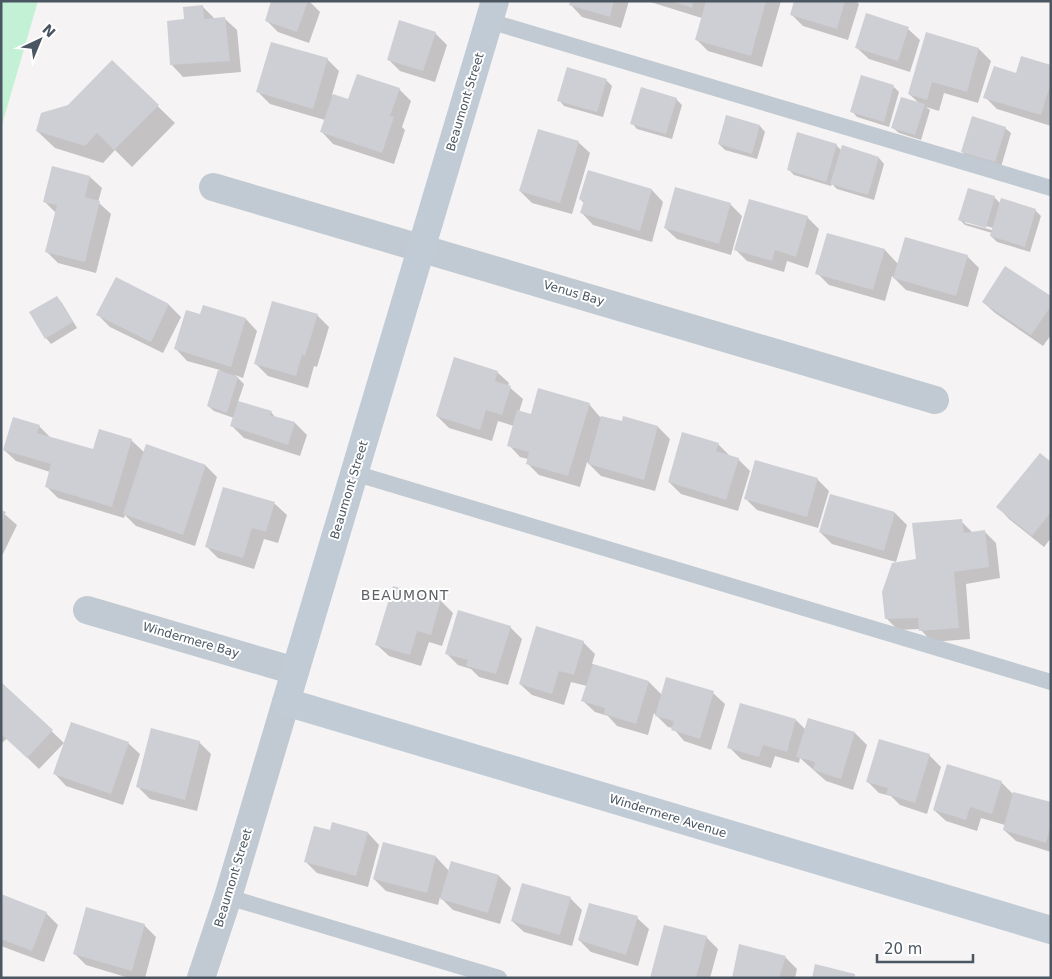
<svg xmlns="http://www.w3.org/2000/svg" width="1052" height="979" font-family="'DejaVu Sans',sans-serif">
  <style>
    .green { fill: #c3f1d5 }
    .shadow { fill: #0003; fill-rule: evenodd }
    .building { fill: #cdcfd5 }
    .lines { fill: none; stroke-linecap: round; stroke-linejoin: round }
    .lane { stroke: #c1cad2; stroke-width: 16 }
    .street { stroke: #c1cad2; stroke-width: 28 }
    .secondary { stroke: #c1cbd6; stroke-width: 28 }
    .labels { text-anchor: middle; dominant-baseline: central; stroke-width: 4; stroke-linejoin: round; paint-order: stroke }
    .street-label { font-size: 12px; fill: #4a5661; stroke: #fff }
    .neighbourhood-label { font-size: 14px; letter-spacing: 1px; fill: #5f6368; stroke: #fff }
  </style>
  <rect width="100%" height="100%" fill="#f5f3f3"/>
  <path class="green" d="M1 1H38L1 128Z"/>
  <path class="shadow" d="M273 1H309L320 12 309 43 278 32 266 20Z
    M572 1H629L621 28 582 17 571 5Z
    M647 1H781L762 67 708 51 696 39 702 18Z
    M795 1H856L859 4 848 40 803 26 791 14Z
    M202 6 214 18 225 19 237 30 241 72 183 77 172 65 186 20Z
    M908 29 920 40 910 72 869 59 857 48Z
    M435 33 447 45 435 82 400 71 388 59Z
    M979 49 991 61 978 103 944 93 939 111 926 107 930 110 921 140 899 133 893 128 919 103 909 94Z
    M327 59 339 71 332 95 349 101 399 89 411 101 402 127 405 130 394 164 333 144 322 132 325 120 270 104 258 92Z
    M112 62 175 123 132 167 115 150 103 163 55 148 37 131 69 106Z
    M1051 66V126L997 109 985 97 1017 74Z
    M606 80 612 86 603 117 564 106 559 100Z
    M894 87 899 92 889 127 857 117 852 111Z
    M676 99 682 105 672 139 637 129 632 123Z
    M760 126 765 132 757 159 725 150 719 144Z
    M1005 128 1011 133 1001 167 968 157 962 152Z
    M578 142 590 153 572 214 532 203 520 191Z
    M836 145 842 151 879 158 884 164 874 200 837 189 832 184 831 186 794 175 788 169Z
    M90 177 102 188 98 202 111 214 96 273 58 263 47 252 56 213 45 202Z
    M652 190 663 202 652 242 593 225 582 213 584 203 580 199Z
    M969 190 995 198 1001 204 1035 210 1041 216 1030 252 997 242 991 236 992 233 965 225 960 220ZM965 220 993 228 992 230 965 223Z
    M730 204 742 216 731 255 677 239 665 228Z
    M807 217 819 229 808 268 787 261 784 272 747 261 735 249Z
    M828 234 885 250 898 264 967 256 979 268 968 307 906 290 892 276 885 301 829 285 817 273Z
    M116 279 169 305 181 317 163 353 110 327 98 315Z
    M57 297 62 303 77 328 51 344 46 338Z
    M1051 298V335L1043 346 995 313 983 302Z
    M317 315 329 327 317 367 314 366 308 388 268 376 256 364Z
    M201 316 246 319 257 331 243 378 235 375 244 384 238 402 271 412 276 418 295 423 307 435 300 456 244 438 232 426 234 418 214 411 208 406 220 370 187 361 176 349Z
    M497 372 509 383 508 386 523 399 519 412 532 416 589 404 600 417 622 423 624 418 658 427 670 439 655 491 601 476 587 462 580 487 539 475 527 463 528 459 520 457 509 445 514 426 498 421 492 441 449 428 437 416Z
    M39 426 51 438 93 450 131 440 145 453 206 466 217 477 195 546 136 526 125 515 124 518 58 498 46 486 50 472 16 461 4 450Z
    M718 444 730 456 738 459 750 471 738 511 681 494 669 482Z
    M1051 463V538L1044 547 1009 519 998 507Z
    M817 479 829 491 818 528 757 510 745 498Z
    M224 488 275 504 287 515 278 543 264 539 254 569 218 558 206 546Z
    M1 511 17 525 1 558Z
    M895 513 907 525 896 562 832 544 820 532Z
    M961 521 973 533 984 531 996 543 1000 578 966 584 970 639 932 642 920 629 898 630 886 618 917 561Z
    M394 587 441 601 453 613 442 646 429 642 421 666 389 656 377 645Z
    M510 627 522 639 508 685 479 677 471 669 458 665 446 653Z
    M583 642 595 654 592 664 649 682 662 695 713 693 725 704 711 750 684 741 673 728 668 727 654 713 648 735 617 726 608 716 595 712 583 701 587 686 571 682 564 705 532 695 520 684Z
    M1 683 64 743 39 769 7 738 1 744Z
    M796 720 806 730 809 720 855 733 867 745 853 790 826 781 800 758 799 763 775 756 771 768 741 759 729 747Z
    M199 742 211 754 197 811 150 799 138 787Z
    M128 743 140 754 123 805 66 786 55 774Z
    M929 755 941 767 927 814 900 805 891 796 879 793 867 781Z
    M1001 782 1014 795 1051 804V852L1016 841 1004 830 1005 825 981 818 977 831 946 821 934 810Z
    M368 833 379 845 368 887 317 873 305 861Z
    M436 857 449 871 451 863 499 876 511 888 500 924 453 910 440 897 438 905 386 891 374 879Z
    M1 895 46 913 58 925 44 962 1 946Z
    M570 898 582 910 572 946 524 932 512 921Z
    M637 918 649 929 638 966 591 952 579 940Z
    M144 925 156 937 145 978H129L86 965 74 953Z
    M706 937 718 949 710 978H652Z
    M740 945 786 958 797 969 795 978H733Z"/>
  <path class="building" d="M271 1H308L297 32 265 21Z
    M570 1H614L610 17 569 5Z
    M672 1H693L692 8Z
    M706 1H766L751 56 695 40Z
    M794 1H845L837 29 790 15Z
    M203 5 204 19 225 17 230 61 170 65 167 21 184 19 183 7Z
    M866 13 909 27 898 61 855 48Z
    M399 20 436 32 423 71 387 60Z
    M926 32 979 48 967 92 932 82 927 100 908 94Z
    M271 42 328 58 313 109 256 92Z
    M1021 56 1051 65V82L1041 115 983 98 994 66 1016 73Z
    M112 60 159 105 114 150 97 133 85 146 36 131 41 113 68 105Z
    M567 67 607 79 597 112 557 101Z
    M357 74 400 88 390 116 394 117 382 153 320 132 333 94 348 99Z
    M861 75 894 85 884 122 850 112Z
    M641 87 677 98 666 134 630 124Z
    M901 97 925 104 915 135 891 128Z
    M726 115 760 125 752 154 718 144Z
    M972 116 1006 127 995 162 961 152Z
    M538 129 579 141 560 203 519 191Z
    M797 132 837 144 826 182 787 170Z
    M842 145 879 157 868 195 830 184Z
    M52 166 90 176 85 197 100 201 85 262 45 252 57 205 43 202Z
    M588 170 652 189 640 231 580 213 584 201 579 199Z
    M675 187 731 203 719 244 664 228Z
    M968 188 995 196 986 228 958 220Z
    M1001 198 1036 209 1025 247 990 236Z
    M749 199 808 216 796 257 775 250 772 261 734 250Z
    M827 233 885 249 873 290 815 274Z
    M905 237 968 255 956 296 893 278Z
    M1005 266 1051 296V306L1031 335 982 302Z
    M116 277 169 304 151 342 96 315Z
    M57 296 73 322 45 339 29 312Z
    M272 301 318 314 305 356 302 355 296 376 254 364Z
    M203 305 246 318 231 367 174 349 186 310 200 314Z
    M454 357 498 371 495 381 511 386 502 415 486 410 480 430 436 416Z
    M218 370 238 377 227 413 207 406Z
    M538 388 590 403 568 476 526 464 529 452 507 446 517 410 531 414Z
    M238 401 272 411 270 415 295 422 288 445 230 426Z
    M601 416 622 421 623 416 658 426 644 480 588 464Z
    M13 417 40 425 37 433 93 449 99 429 132 439 112 507 45 487 51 464 3 450Z
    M682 432 719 443 716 451 739 458 726 500 668 482Z
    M146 444 206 465 183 535 123 514Z
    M1040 453 1051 462V512L1032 536 996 507Z
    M755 460 818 478 807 517 744 499Z
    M223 487 275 502 266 532 252 528 243 558 205 547Z
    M830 494 895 512 884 551 819 532Z
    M1 510 6 512 1 522Z
    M962 519 964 533 985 530 989 567 954 572 959 628 919 631 918 618 885 619 882 592 892 563 916 559 912 523Z
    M393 586 441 600 431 635 417 631 410 655 375 645Z
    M458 610 511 626 496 674 466 666 468 660 445 654Z
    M536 626 584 641 574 675 559 671 552 694 519 684Z
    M593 664 649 681 636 724 604 714 605 708 581 701Z
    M666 677 714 691 700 739 671 730 674 721 655 716Z
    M1 682 53 730 27 758 1 734Z
    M740 703 796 719 787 752 763 745 759 757 727 748Z
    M808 718 855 732 841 779 813 770 815 762 796 757Z
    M71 722 129 742 111 794 53 774Z
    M151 728 200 741 185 800 136 787Z
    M879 739 930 754 915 803 886 794 888 788 866 782Z
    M947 764 1002 781 992 814 970 807 966 820 933 810Z
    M1013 792 1051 802V824L1046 843 1003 830Z
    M332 822 368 832 356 876 304 862 314 826 330 830Z
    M383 842 436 856 427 893 373 879Z
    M451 861 499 875 488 913 440 899Z
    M522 883 571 897 560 935 511 921Z
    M1 894 47 912 32 951 1 939Z
    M589 903 638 916 626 955 578 940Z
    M86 907 145 924 132 971 73 954Z
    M664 925 707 936 696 978H650Z
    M739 944 786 956 779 978H732Z
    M815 964 855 974V978H812Z"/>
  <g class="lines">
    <path class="lane" d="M489 21 1051 188
      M354 473 1051 682
      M228 897 499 978"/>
    <path class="street" d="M213 187 935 400
      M87 610 295 671
      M201 978 228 897 286 702"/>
    <path class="secondary" d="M495 1 286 702 1051 930"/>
  </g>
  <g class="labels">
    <g class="street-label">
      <text transform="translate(465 102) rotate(-73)">Beaumont Street</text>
      <text transform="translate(574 293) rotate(16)">Venus Bay</text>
      <text transform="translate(349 490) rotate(-73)">Beaumont Street</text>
      <text transform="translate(191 640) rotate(16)">Windermere Bay</text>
      <text transform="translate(668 816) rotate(17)">Windermere Avenue</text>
      <text transform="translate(233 878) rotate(-73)">Beaumont Street</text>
    </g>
    <g class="neighbourhood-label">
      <text x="405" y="595">BEAUMONT</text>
    </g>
  </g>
  <rect width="1052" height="979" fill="none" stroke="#4a5661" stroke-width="5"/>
  <g transform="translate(40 40) rotate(44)" stroke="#ffffff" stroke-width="4" paint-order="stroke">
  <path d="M0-4L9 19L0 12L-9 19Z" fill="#4a5661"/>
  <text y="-8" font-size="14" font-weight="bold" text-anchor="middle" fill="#4a5661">N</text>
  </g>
  <path d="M877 954v8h96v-8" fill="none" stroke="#4a5661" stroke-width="2.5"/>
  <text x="884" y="954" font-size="15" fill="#4a5661" stroke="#ffffff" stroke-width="4" paint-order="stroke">20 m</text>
</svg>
